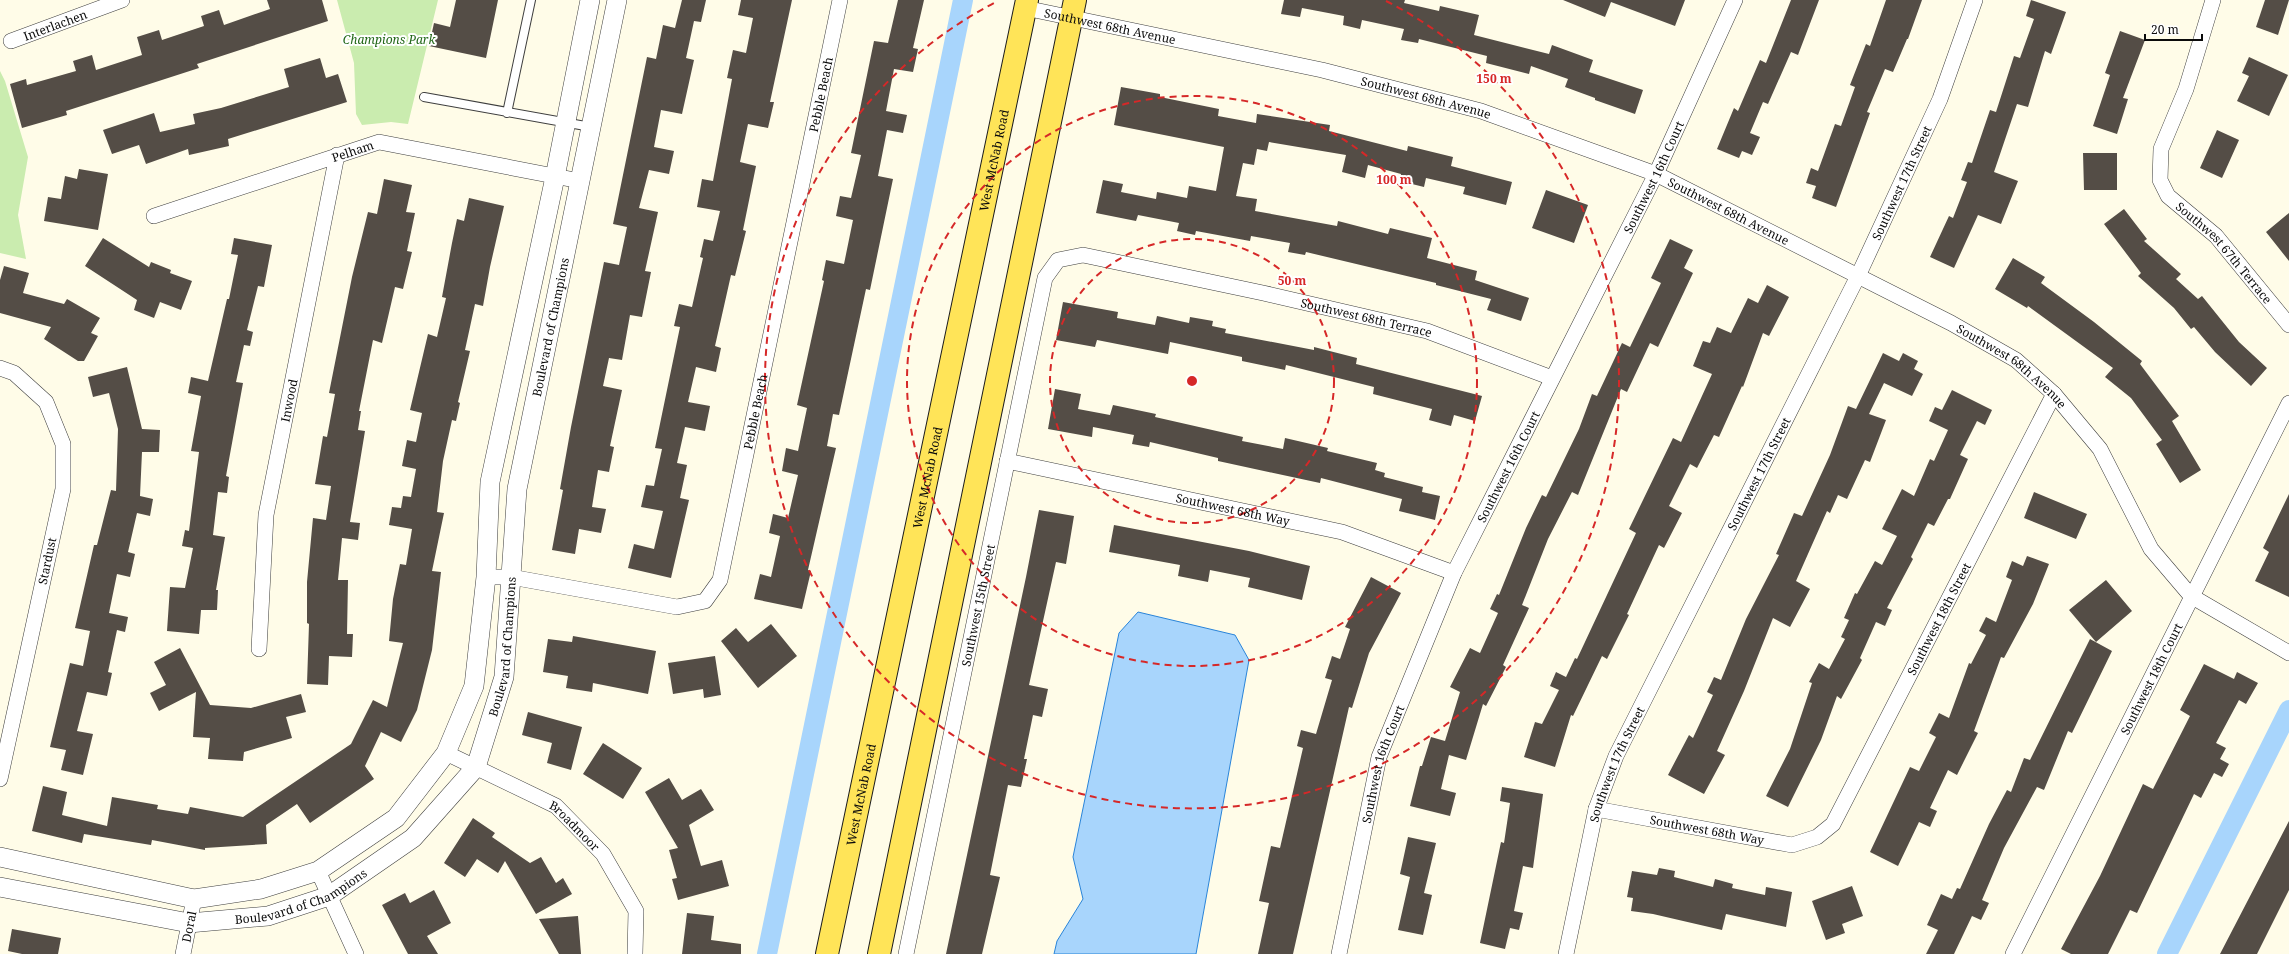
<svg xmlns="http://www.w3.org/2000/svg" width="2289" height="954" font-family="'Noto Serif',serif">
  <style>
    .green { fill: #caecaf }
    .water { fill: #a8d5fc; stroke: #2984d9 }
    .lines { fill: none; stroke-linecap: round; stroke-linejoin: round }
    .canal { stroke: #a8d5fc; stroke-width: 20 }
    .building { fill: #544d46 }
    .service-casing { stroke: #3e3e3e; stroke-width: 10 }
    .minor-casing { stroke: #3e3e3e; stroke-width: 16 }
    .tertiary-casing { stroke: #3e3e3e; stroke-width: 20 }
    .primary-casing { stroke: #1c1c1c; stroke-width: 24 }
    .service { stroke: #fff; stroke-width: 8 }
    .minor { stroke: #fff; stroke-width: 15 }
    .tertiary { stroke: #fff; stroke-width: 19 }
    .primary { stroke: #ffe458; stroke-width: 22 }
    .ring { fill: none; stroke: #d62828; stroke-width: 2; stroke-dasharray: 7 5 }
    .labels { text-anchor: middle; dominant-baseline: central; stroke-width: 4; stroke-linejoin: round; paint-order: stroke }
    .street-label { font-size: 12px; fill: #0b0b0b; stroke: #fff }
    .park-label { font-size: 12px; font-style: italic; fill: #216717; stroke: #fff }
    .centre { fill: #d62828; stroke: #fff; stroke-width: 2 }
    .ring-label { font-size: 12px; text-anchor: middle; font-weight: bold; fill: #d62828; stroke: #fff; stroke-width: 4; stroke-linejoin: round; paint-order: stroke }
  </style>
  <rect width="100%" height="100%" fill="#fffce8"/>
  <path class="green" d="M337 0H438L408 124 391 122 362 125 356 114 354 63Z
    M0 71 5 81 28 157 18 215 26 259 0 253Z"/>
  <path class="water" d="M1138 612 1235 635 1249 660 1196 954H1054L1057 941 1083 899 1073 857 1119 633Z"/>
  <g class="lines">
    <path class="canal" d="M767 954 963 0
      M2167 954 2289 710"/>
  </g>
  <path class="building" d="M267 0H322L328 21 197 64 199 68 66 111 67 115 22 128 10 84 26 79 27 85 76 71 73 61 92 55 96 70 142 55 137 37 159 30 162 40 204 26 201 16 219 10 224 25 270 9Z
    M456 0H498L486 58 429 46 434 23 450 27Z
    M682 0H706L701 22 694 21 686 58 694 60 682 114 661 110 654 147 674 151 669 174 649 170 639 208 658 212 645 271 651 272 642 317 630 315 622 360 609 358 603 386 622 390 610 446 614 447 609 472 598 470 592 507 606 509 601 533 579 529 575 554 552 550 563 490 560 489 571 427 604 262 619 265 627 227 613 224 647 57 656 59 663 25 675 28Z
    M741 0H792L770 102H774L768 128 748 124 740 162 756 166 743 230 746 231 735 276 731 275 715 346 721 348 716 372 696 367 688 402 710 406 705 431 685 427 677 463 687 465 680 498 689 500 671 578 628 568 634 544 654 549 663 511 641 507 646 485 654 486 662 449 655 448 680 327 674 326 679 304 692 307 703 258 700 257 704 239 713 241 720 211 697 207 702 179 713 181 732 79 727 78 733 50 746 53 753 18 738 15Z
    M898 0H924L913 48 918 49 913 72 894 69 886 111 907 115 903 133 887 130 878 176 893 179 870 290 866 289 839 415 833 414 827 446 836 448 808 570 811 571 802 609 754 599 760 574 771 577 780 536 769 533 773 514 788 518 798 475 782 471 786 448 798 451 807 408 797 405 824 281 822 280 826 260 844 264 853 220 836 216 840 196 851 198 861 155 851 153 874 41 888 43Z
    M1284 0H1405L1404 3 1439 11 1440 6 1479 15 1474 35 1549 54 1552 45 1593 60 1589 72 1643 90 1635 114 1595 100V98L1565 87 1568 79 1531 66 1529 74 1486 63 1487 56 1419 39 1418 43 1401 40 1404 29 1362 20 1360 29 1343 25 1344 16 1302 8 1300 17 1281 14Z
    M1563 0H1685L1675 26 1611 2 1605 17Z
    M1791 0H1819L1798 55 1791 52 1768 104 1763 102 1750 133 1760 137 1752 155 1742 151 1739 158 1717 149 1734 108 1738 111 1760 60 1766 63Z
    M1886 0H1922L1908 39H1907L1893 72 1885 69 1867 112 1870 113 1836 207 1812 198 1816 186 1806 183 1811 168 1818 171 1835 124 1841 126 1855 87 1850 85 1866 44 1870 46Z
    M2031 0 2066 12 2051 54 2045 51 2028 107 2017 104 1994 172 2018 181 2001 224 1978 215 1954 268 1930 257 1949 216 1953 218 1967 182 1961 180 1968 162 1972 163 1990 110 1996 112 2014 56 2020 58 2034 19 2026 16Z
    M2265 0H2289L2278 35 2256 27Z
    M2120 31 2145 40 2123 98 2128 99 2117 134 2093 126 2110 75 2105 73Z
    M2249 57 2288 75 2269 116 2237 101 2249 76 2242 73Z
    M320 58 326 78 338 74 347 102 228 139 229 146 189 155 188 149 146 164 139 145 112 154 103 130 154 113 160 132 195 124 193 114 221 108 289 87 284 69Z
    M1121 87 1160 94V97L1219 109 1218 116 1256 123 1257 114 1330 125 1329 131 1407 151 1408 146 1453 157 1451 166 1512 182 1506 205 1463 194 1465 187 1426 178 1424 187 1400 181 1401 174 1368 165 1365 178 1342 172 1346 155 1269 142 1267 151 1257 149 1254 165 1243 163 1236 196 1257 199 1255 211 1337 226 1338 221 1388 234 1390 228 1432 238 1427 258 1477 271 1475 280 1529 298 1521 321 1487 310 1491 299 1436 285V283L1306 252 1305 255 1288 252 1290 243 1251 236 1250 241 1196 231 1195 235 1177 231 1179 223 1138 215 1136 221 1096 213 1103 180 1123 184 1121 192 1156 199 1157 192 1187 198 1189 186 1216 191 1224 147 1114 125Z
    M2217 130 2239 140 2222 178 2200 168Z
    M2083 153H2117V190H2084Z
    M79 169 108 174 98 230 44 221 48 197 61 199 65 176 77 179Z
    M384 179 412 185 406 212 415 213 407 251 412 252 403 289 395 287 382 343 373 340 359 411H361L358 430 365 431 350 522 360 523 358 540 342 538 338 580H348L347 634H353L352 657 329 656 328 685 307 684 309 624 307 623V582L313 518 326 520 331 486 315 484 323 436 327 437 335 394 329 393 352 277 368 212 377 214Z
    M1546 190 1588 205 1574 243 1532 228Z
    M469 198 504 206 490 267 483 306 475 304 465 350 470 351 458 402 460 403 456 421 452 420 443 461 437 512 444 513 432 571 441 572 432 650 417 710 401 742 381 732 365 766 374 779 310 823 297 804 266 825 267 844 205 848V850L152 840 151 845 84 834 82 843 32 831 43 786 67 792 62 815 107 826 112 797 158 805 157 809 188 814 190 807 243 817 351 744 373 700 387 707 403 643 389 641 393 599 400 564 406 565 412 529 389 525 392 507 401 508 403 496 411 497 416 469 402 466 407 440 416 442 422 413 410 410 428 334 437 337 446 298 442 297 452 243 457 219 464 221Z
    M2124 209 2147 239 2144 241 2181 274 2176 279 2198 299 2202 296 2239 342 2267 368 2251 386 2215 352 2194 327 2191 329 2174 308 2138 276 2141 273 2104 224Z
    M2289 213V261L2266 232Z
    M103 238 149 267 151 262 171 270 170 273 192 281 181 310 160 302 154 318 134 310 137 300 85 266Z
    M234 238 272 245 264 287 258 286 247 330 253 332 250 346 244 345 236 382 243 383 226 476 229 477 227 493 218 492 213 535 225 537 216 590H218L217 610H201L199 634 167 631 170 587 185 588 193 548 182 546 185 530 189 531 199 452 191 451 201 396 188 393 191 377 208 381 227 299H229L238 255 231 254Z
    M1670 239 1693 250 1684 268 1693 273 1658 347 1650 343 1627 392 1621 389 1578 495 1572 492 1548 539 1522 605 1529 608 1503 665 1506 667 1486 706 1483 704 1466 760 1449 755 1441 789 1456 793 1450 816 1410 806 1420 766H1422L1431 737 1445 741 1460 692 1450 687 1470 648 1480 653 1498 613 1490 609 1497 594 1499 595 1526 528 1542 495 1546 497 1579 429 1592 394 1597 396 1622 343 1630 347 1661 283 1651 278Z
    M2013 258 2045 277 2041 283 2094 322 2142 361 2140 364 2179 416 2172 421 2201 470 2180 483 2156 444 2162 440 2131 398 2105 377 2113 368 2028 306 2027 308 1995 289Z
    M4 266 29 273 23 293 64 304 67 299 100 318 91 333 98 336 84 361H78L44 339 51 327 0 313V280Z
    M1767 285 1789 297 1769 336 1763 333 1743 387 1742 386 1719 437 1714 435 1697 468 1690 464 1669 506 1682 513 1664 548 1659 545 1627 614 1629 615 1607 659 1602 656 1573 716 1571 715 1555 767 1524 757 1535 722 1542 724 1559 690 1550 686 1556 672 1566 677 1575 658 1577 659 1636 533 1629 529 1673 438 1681 442 1712 374 1693 366 1703 341 1710 343 1717 327 1731 333 1748 298 1758 303Z
    M1063 302 1118 312 1117 318 1155 325 1157 316 1189 323 1190 317 1213 321 1212 326 1226 329 1225 333 1314 350V347L1357 358 1356 364 1482 396 1475 421 1454 415 1451 426 1429 420 1432 409 1373 394 1374 387 1286 365 1285 370 1242 361V357L1170 342 1168 354 1097 340 1095 347 1056 340Z
    M1883 353 1899 361 1903 353 1918 361 1914 369 1923 374 1912 396 1884 383 1869 414 1886 420 1870 462 1865 460 1847 499 1838 495 1830 513 1827 511 1796 581 1810 589 1790 627 1773 618 1744 691 1717 751 1725 755 1704 794 1668 775 1689 735 1693 738 1713 695 1707 692 1714 677 1721 680 1746 619 1779 555 1776 554 1794 513 1802 516 1830 455 1848 406 1856 409Z
    M127 367 142 429 160 430 159 452H142L140 496 153 499 150 516 137 513 128 552 135 554 130 577 117 574 109 613 128 617 125 632 117 630 108 672 112 673 107 696 87 692 77 731 93 734 83 775 61 770 66 750 50 747 70 663 83 666 90 631 75 628 94 545H97L111 490 116 491 118 429 109 393 93 397 88 377Z
    M1055 389 1081 394 1078 409 1110 415 1113 405 1156 414 1155 417 1243 437 1242 441 1283 449 1285 438 1328 448 1327 451 1377 463 1375 470 1385 473 1384 477 1423 487 1422 492 1440 496 1435 520 1399 511 1402 499 1321 478 1320 483 1218 461V458L1150 442 1149 447 1132 444 1134 435 1093 427 1092 437 1048 429Z
    M1952 390 1992 410 1985 425 1977 421 1960 455 1968 459 1950 499H1948L1934 526 1928 523 1911 557 1913 559 1887 608 1892 610 1885 626 1876 622 1860 658 1862 660 1841 699 1837 696 1821 740 1788 807 1766 796 1790 749 1812 683 1809 682 1819 663 1829 669 1845 639 1841 637 1849 620 1844 618 1855 593 1857 594 1875 561 1882 565 1897 536 1882 529 1902 489 1914 496 1930 459 1934 461 1948 430 1929 421 1935 407 1942 410Z
    M2034 492 2087 514 2076 539 2024 518Z
    M2289 494V597L2255 581 2269 552 2263 548Z
    M1039 510 1074 516 1066 564 1056 562 1029 685 1048 689 1042 717 1033 715 1024 759H1027L1021 787 1008 785 990 875 1000 877 982 954H946L1026 577Z
    M1114 525 1249 551 1310 566 1302 600 1248 587 1250 578 1210 570 1208 582 1178 576 1180 565 1109 552Z
    M2027 556 2049 564 2033 604 2004 658 2001 657 1974 731 1978 733 1957 775 1948 770 1930 808 1937 811 1930 827 1919 822 1898 866 1870 852 1910 767 1919 771 1936 737 1929 733 1939 713 1949 718 1969 663 1971 664 1986 635 1979 631 1986 617 1996 622 2012 580 2006 577 2012 561 2023 566Z
    M1371 577 1401 593 1369 653 1352 708 1349 707 1293 954H1258L1269 903 1259 901 1271 846 1280 848 1303 748 1297 746 1301 730 1316 734 1332 680 1325 678 1332 656 1340 659 1350 629 1345 627Z
    M2106 580 2132 611 2096 642 2069 610Z
    M771 624 797 656 758 688 721 641 736 628 748 642Z
    M573 636 656 651 648 694 593 683 592 692 566 688 568 676 543 672 548 639 572 642Z
    M2090 639 2112 651 2072 733 2068 731 2044 790 2037 787 2004 848 1982 900 1989 903 1981 920 1972 916 1954 954H1926L1938 930 1927 925 1941 894 1952 899 1957 888 1960 889 1989 824 2007 790 2011 792 2024 758 2030 760Z
    M180 648 210 705 251 708 301 694 306 712 286 717 292 738 244 752 243 761 208 759 210 738 193 737 196 692 159 711 150 693 166 685 154 662Z
    M715 656 721 695 704 698 703 689 673 694 668 663Z
    M2204 664 2234 679 2237 672 2258 683 2246 704 2239 700 2216 743 2226 748 2220 759 2229 764 2222 777 2214 773 2201 798 2194 794 2137 913 2130 910 2108 954H2071L2061 949 2100 876 2143 784 2153 789 2190 716 2180 710Z
    M528 712 582 727 571 770 547 763 552 743 522 735Z
    M603 743 642 768 623 799 583 774Z
    M669 778 682 800 701 789 714 810 689 825 701 866 722 860 729 886 678 900 672 879 677 878 669 850 678 848 645 792Z
    M1502 787 1543 794 1533 868 1523 866 1514 911 1523 913 1519 930 1510 928 1505 949 1480 943 1501 842 1504 843 1510 803 1500 801Z
    M473 818 495 833 492 837 530 863 541 857 556 883 563 878 572 894 536 914 505 861 498 873 477 859 465 877 444 863Z
    M2289 821V890L2257 954H2220Z
    M1408 837 1436 843 1424 893 1432 895 1423 935 1398 930 1410 877 1400 874Z
    M1659 868 1675 871 1674 877 1713 887 1715 879 1733 884 1732 888 1765 895 1766 887 1792 892 1786 927 1726 914 1722 930 1653 914 1631 911 1633 898 1627 897 1632 871 1657 875Z
    M1852 886 1863 916 1842 924 1845 933 1826 940 1812 901Z
    M434 890 451 923 427 936 438 954H408L382 905 405 893 410 903Z
    M687 913 714 916 711 940 741 944V954H682Z
    M578 916 581 954H559L539 919Z
    M12 929 61 938 58 954H22L8 951Z"/>
  <g class="lines">
    <g class="service-casing">
      <path id="service" d="M424 97 591 127
        M507 113 531 0"/>
    </g>
    <g class="minor-casing">
      <g id="minor">
        <path id="s1" d="M2213 0 2186 89 2161 149 2160 180 2168 196 2216 236 2289 325"/>
        <path id="s2" d="M1025 8 1322 70 1481 111 1656 174 1951 323 2016 360 2054 394 2100 449 2151 549 2191 596 2289 653"/>
        <path id="s3" d="M11 41 122 0"/>
        <path id="s4" d="M154 216 379 142 580 181"/>
        <path d="M0 368 14 373 46 402 63 444V489L0 779"/>
        <path id="s5" d="M1007 461 1342 532 1454 573"/>
        <path id="s6" d="M486 577H511L677 607 705 601 720 580 840 0"/>
        <path id="s7" d="M259 649 266 515 337 155"/>
        <path id="s8" d="M446 753 556 806 603 854 636 911 635 954"/>
        <path id="s9" d="M1596 809 1792 845 1817 837 1833 824 2054 394"/>
        <path d="M318 871 356 954"/>
        <path id="s10" d="M183 954 194 899"/>
        <path id="s11" d="M906 954 1045 278 1058 260 1083 255 1263 293 1427 331 1552 378"/>
        <path id="s12" d="M1339 954 1379 757 1454 573 1656 174 1735 0"/>
        <path id="s13" d="M1566 954 1596 809 1616 756 1858 276 1940 99 1975 0"/>
        <path id="s14" d="M2013 954 2289 403"/>
      </g>
    </g>
    <g class="tertiary-casing">
      <g id="tertiary">
        <path d="M0 857 194 899 261 889 318 871 396 818 446 753 474 686 486 577 490 482 555 177 590 0"/>
        <path id="s15" d="M0 887 189 923 268 916 329 896 413 838 476 767 504 677 517 489 617 0"/>
      </g>
    </g>
    <g class="primary-casing">
      <g id="primary">
        <path id="s16" d="M827 954 1027 0"/>
        <path d="M879 954 1075 0"/>
      </g>
    </g>
    <use href="#service" class="service"/>
    <use href="#minor" class="minor"/>
    <use href="#tertiary" class="tertiary"/>
    <use href="#primary" class="primary"/>
  </g>
  <g class="ring">
    <circle cx="1192" cy="381" r="142"/>
    <circle cx="1192" cy="381" r="285"/>
    <path d="M1386 1A427 427 0 1 1 998 1"/>
  </g>
  <g class="labels">
    <g class="street-label">
      <text stroke="none"><textPath href="#s3" startOffset="47">Interlachen</textPath></text>
      <text stroke="none"><textPath href="#s2" startOffset="87">Southwest 68th Avenue</textPath></text>
      <text stroke="none"><textPath href="#s6" startOffset="744">Pebble Beach</textPath></text>
      <text stroke="none"><textPath href="#s2" startOffset="411">Southwest 68th Avenue</textPath></text>
      <text stroke="none"><textPath href="#s4" startOffset="209">Pelham</textPath></text>
      <text stroke="none"><textPath href="#s16" startOffset="811">West McNab Road</textPath></text>
      <text stroke="none"><textPath href="#s12" startOffset="843">Southwest 16th Court</textPath></text>
      <text stroke="none"><textPath href="#s13" startOffset="845">Southwest 17th Street</textPath></text>
      <text stroke="none"><textPath href="#s2" startOffset="735">Southwest 68th Avenue</textPath></text>
      <text stroke="none"><textPath href="#s1" startOffset="287">Southwest 67th Terrace</textPath></text>
      <text stroke="none"><textPath href="#s11" startOffset="1028">Southwest 68th Terrace</textPath></text>
      <text stroke="none"><textPath href="#s15" startOffset="981">Boulevard of Champions</textPath></text>
      <text stroke="none"><textPath href="#s2" startOffset="1059">Southwest 68th Avenue</textPath></text>
      <text stroke="none"><textPath href="#s7" startOffset="251">Inwood</textPath></text>
      <text stroke="none"><textPath href="#s6" startOffset="420">Pebble Beach</textPath></text>
      <text stroke="none"><textPath href="#s12" startOffset="519">Southwest 16th Court</textPath></text>
      <text stroke="none"><textPath href="#s13" startOffset="521">Southwest 17th Street</textPath></text>
      <text stroke="none"><textPath href="#s16" startOffset="487">West McNab Road</textPath></text>
      <text stroke="none"><textPath href="#s5" startOffset="231">Southwest 68th Way</textPath></text>
      <text transform="translate(47 561) rotate(-78)">Stardust</text>
      <text stroke="none"><textPath href="#s11" startOffset="356">Southwest 15th Street</textPath></text>
      <text stroke="none"><textPath href="#s9" startOffset="477">Southwest 18th Street</textPath></text>
      <text stroke="none"><textPath href="#s15" startOffset="657">Boulevard of Champions</textPath></text>
      <text stroke="none"><textPath href="#s14" startOffset="308">Southwest 18th Court</textPath></text>
      <text stroke="none"><textPath href="#s12" startOffset="195">Southwest 16th Court</textPath></text>
      <text stroke="none"><textPath href="#s13" startOffset="197">Southwest 17th Street</textPath></text>
      <text stroke="none"><textPath href="#s16" startOffset="163">West McNab Road</textPath></text>
      <text stroke="none"><textPath href="#s8" startOffset="149">Broadmoor</textPath></text>
      <text stroke="none"><textPath href="#s9" startOffset="113">Southwest 68th Way</textPath></text>
      <text stroke="none"><textPath href="#s15" startOffset="309">Boulevard of Champions</textPath></text>
      <text stroke="none"><textPath href="#s10" startOffset="28">Doral</textPath></text>
    </g>
    <g class="park-label">
      <text x="389" y="39">Champions Park</text>
    </g>
  </g>
  <circle cx="1192" cy="381" r="6" class="centre"/>
  <g class="ring-label">
    <text x="1494" y="83">150 m</text>
    <text x="1394" y="184">100 m</text>
    <text x="1292" y="285">50 m</text>
  </g>
  <path d="M2145 34v6h57v-6" fill="none" stroke="#0b0b0b" stroke-width="2"/>
  <text x="2151" y="34" font-size="12" fill="#0b0b0b" stroke="#ffffff" stroke-width="3" paint-order="stroke">20 m</text>
</svg>
